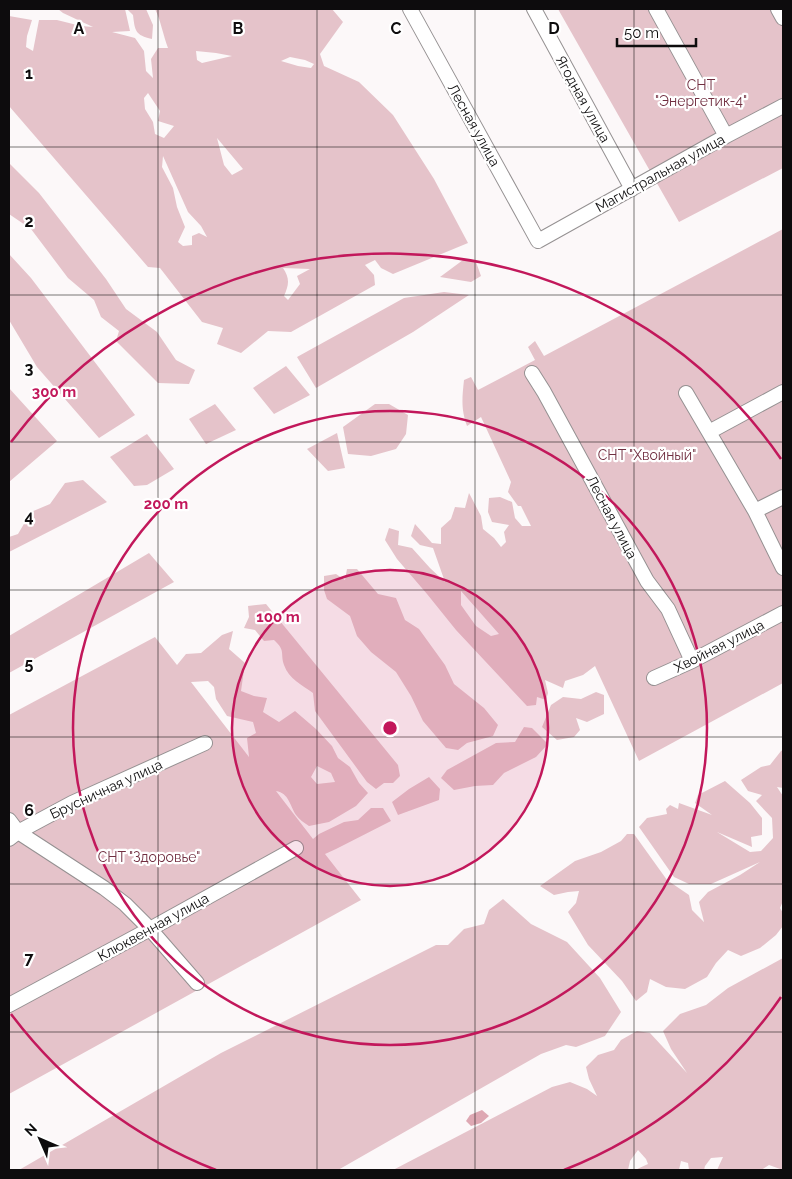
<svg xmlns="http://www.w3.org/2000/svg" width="792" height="1179" font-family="Raleway,sans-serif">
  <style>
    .green { fill: #e5c3ca; fill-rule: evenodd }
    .water { fill: #dea8b3 }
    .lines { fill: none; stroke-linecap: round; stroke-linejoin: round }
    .minor-casing { stroke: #959192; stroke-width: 16 }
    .minor { stroke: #fff; stroke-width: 14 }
    .grid { fill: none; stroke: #0d0c0d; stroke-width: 1; stroke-opacity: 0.55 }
    .ring { fill: none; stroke: #c2185b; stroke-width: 2.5 }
    .labels { text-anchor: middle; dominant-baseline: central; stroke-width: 4.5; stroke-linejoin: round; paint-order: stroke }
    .park-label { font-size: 14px; fill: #712f41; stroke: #fff }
    .street-label { font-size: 14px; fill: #0d0c0d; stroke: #fff }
    .grid-label { font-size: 16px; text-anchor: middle; font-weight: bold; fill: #0d0c0d; stroke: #fff; stroke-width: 4.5; stroke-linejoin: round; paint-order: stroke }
    .centre { fill: #c2185b; stroke: #fff; stroke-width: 2.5 }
    .ring-label { font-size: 15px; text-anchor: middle; font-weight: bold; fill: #c2185b; stroke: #fff; stroke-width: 4.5; stroke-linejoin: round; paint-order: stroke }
  </style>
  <rect width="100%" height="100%" fill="#fcf8f9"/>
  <path class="green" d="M58 9H125L130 31 112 32 135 38 144 51 146 71 153 78 151 59 158 48H168C163 35 161 21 155 9H332L343 22 320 54 324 66 359 82 393 115 434 179 468 243 393 274 381 268 375 260 365 265 374 275 375 285 291 332 268 331 241 353 217 344 223 328 202 322 160 268 148 267 9 106V16L32 20 27 36 26 47 33 51 39 20H57L81 26 93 27 63 13ZM196 51 216 53 232 56 202 63 197 60ZM290 57 305 60 314 64 311 68 298 66 281 61ZM148 93 160 111 158 121 174 126 164 138 155 134 153 122 145 109 144 98ZM217 138 243 169 232 175 224 165ZM163 156 188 212 201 226 207 237 199 233 192 236V245L183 246 178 242 185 227 177 207 173 188 162 167ZM283 268 310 269 297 276 300 284 288 300 284 296C289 284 290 279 283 268Z
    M127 9H146L153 25 152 39C135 35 135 31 133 15Z
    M558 9H783V168L679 222Z
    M9 163 39 193 106 279 126 309 157 332 176 360 195 370 189 384 158 383 116 341 119 331 101 317 94 300 68 278 31 229 9 214Z
    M783 229V683L639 761 595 666 583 675 565 681 563 688 545 680 548 693 546 700 537 697 536 705 527 706 456 630 427 594 397 559 385 540 389 528 399 531 398 545 412 548 430 568 445 582 433 548 420 545 411 536 415 524 432 543 441 544V528L451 519 455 507 465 508 469 493 481 516 483 529 494 538 501 547 506 542 504 532 509 525 492 522 488 512 489 498 500 497 512 502 515 518 522 526H531L521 506H518L508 492 511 482 481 417 467 426C461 409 462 399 464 380L471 377 478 390 535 360 528 347 535 341 544 356ZM461 591 499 634 491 636 476 626 461 605Z
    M9 254 31 278 135 415 99 438 37 367 9 320Z
    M463 260 476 262 481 276 471 282 440 277Z
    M444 292 469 295 413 332 316 388 297 357 404 298Z
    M286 366 310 395 274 414 253 388Z
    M9 388 57 441 9 482Z
    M215 404 236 430 206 444 189 419Z
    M375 404H389L408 415 406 434 396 449 371 456 348 454 343 427Z
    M337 433 345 468 328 471 307 449Z
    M147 434 174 469 147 485 134 486 110 457Z
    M83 480 107 502 9 552V537L18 534 31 512 50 504 65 483Z
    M149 553 174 582 9 673V636Z
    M347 569H357L378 594 396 598 405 620 419 629 445 665 454 684 484 708 498 725 493 736 467 743 458 750 446 748 423 721 411 696 396 672 371 652 357 636 350 616 327 599 324 590V576L336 574 345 580Z
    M266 604 398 765 400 776 393 783H384L376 789 367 782 315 711 313 693C302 685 289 679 284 665 280 653 286 651 274 640L264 641 255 630 244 628 249 617 248 606Z
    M233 631 229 649 245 663 241 691 254 696 267 698 263 712 279 722 295 711 316 729 332 746 338 758 350 767 359 783 368 793 356 806 329 822 309 826C304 823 299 819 296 815 290 806 289 793 276 791L313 839 319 834 344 822 358 820 371 808H383L391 821 336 849 325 854 361 900 9 1094V715L155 637 177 665 186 654 201 653 222 635ZM208 681 214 687 216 699 227 716 253 722 256 733 247 738 249 757 191 682ZM317 766 331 773 335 782 317 784 311 777Z
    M596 692 604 695V714L587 722 576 718 580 730 574 737 557 740 542 727 551 705 563 697 581 699Z
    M524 727 532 728 548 744 536 757 504 773 493 785 475 786 454 790 441 778 447 770 496 743 515 742Z
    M783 750V772L782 773 783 788 777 787 783 796V901L780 908 783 913V926L776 935 760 948 741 956 728 950 716 963 707 977 685 989 666 987 650 979 647 992 636 1001 622 981 588 945 568 912 576 903 579 891 568 892 554 895 540 886 575 861 601 852 621 841 627 834H634L667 880 689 895 692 910 704 922 699 902 708 892 740 875 760 862 711 884H689L674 877 639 827 647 818 667 814 666 809 670 805 678 809 679 803 712 815 695 803 698 795 725 781 750 803 762 818V835L751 837 752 847 717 832 750 852 761 851 773 838 772 818 756 801 762 795 748 791 741 780 761 767 770 765 781 751Z
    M429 777 440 789 439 800 398 815 392 802 409 789Z
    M503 899 531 924 567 942 600 978 621 1012 605 1036 576 1047 566 1045 541 1054 338 1170H19L221 1053 436 945H448L464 929 484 924 489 910Z
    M783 958V1170L769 1165 761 1170H717L723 1157 711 1158 705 1166 704 1170H689L688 1163 681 1161 679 1170H635L648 1164 646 1159 638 1150 630 1161 628 1170H393L552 1087 570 1082 587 1089 597 1096 589 1079 586 1067 598 1055 614 1050 621 1040 637 1031 650 1033 687 1073 671 1049 663 1031 680 1014 706 1005 728 988Z"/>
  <path class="water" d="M482 1110 489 1116 481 1123 471 1126 466 1121 470 1115Z"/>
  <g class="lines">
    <g class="minor-casing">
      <path id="minor" d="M410 9 538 241 726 136 783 106
        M534 9 632 189
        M656 9 726 136
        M778 9 783 18
        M532 373 544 392 647 581 668 609 692 661
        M686 393 755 511 783 568
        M709 432 783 392
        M755 511 783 497
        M654 678 692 661 783 613
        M9 820 18 832 104 888 125 904 150 929 197 983
        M9 839 18 832 72 803 205 743
        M9 1005 150 929 296 848"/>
    </g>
    <use href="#minor" class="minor"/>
  </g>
  <path class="grid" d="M158 9V1170M317 9V1170M475 9V1170M634 9V1170M9 147H783M9 295H783M9 442H783M9 590H783M9 737H783M9 884H783M9 1032H783"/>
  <circle cx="390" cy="728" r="158" fill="#c2185b" fill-opacity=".12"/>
  <g class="ring">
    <circle cx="390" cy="728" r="158"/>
    <circle cx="390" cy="728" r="317"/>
    <path d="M781 997A475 475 0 0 1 564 1170M216 1170A475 475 0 0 1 11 1014M11 442A475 475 0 0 1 781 459"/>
  </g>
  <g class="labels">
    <g class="park-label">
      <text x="701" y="85">СНТ<tspan x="701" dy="16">"Энергетик-4"</tspan></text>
      <text x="647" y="455">СНТ "Хвойный"</text>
      <text x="149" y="857">СНТ "Здоровье"</text>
    </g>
    <g class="street-label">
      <text transform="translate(583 99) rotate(61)">Ягодная улица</text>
      <text transform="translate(474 125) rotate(61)">Лесная улица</text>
      <text transform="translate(660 173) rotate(-29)">Магистральная улица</text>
      <text transform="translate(612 517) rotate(62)">Лесная улица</text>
      <text transform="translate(719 646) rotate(-27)">Хвойная улица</text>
      <text transform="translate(106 789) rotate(-25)">Брусничная улица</text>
      <text transform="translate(153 927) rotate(-29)">Клюквенная улица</text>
    </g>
  </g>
  <g class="grid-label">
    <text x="79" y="34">A</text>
    <text x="238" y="34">B</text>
    <text x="396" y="34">C</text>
    <text x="554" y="34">D</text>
    <text x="29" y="79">1</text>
    <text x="29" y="227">2</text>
    <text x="29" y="374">3</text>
    <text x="29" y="522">4</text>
    <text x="29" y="669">5</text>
    <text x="29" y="816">6</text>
    <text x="29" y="964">7</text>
  </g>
  <circle cx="390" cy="728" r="8" class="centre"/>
  <g class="ring-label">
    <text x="54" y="397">300 m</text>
    <text x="166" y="509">200 m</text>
    <text x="278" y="622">100 m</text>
  </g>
  <rect width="792" height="1179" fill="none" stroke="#0d0c0d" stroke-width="20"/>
  <g transform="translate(40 1139) rotate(315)" stroke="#ffffff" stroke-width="4" paint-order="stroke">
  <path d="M0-4L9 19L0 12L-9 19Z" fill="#0d0c0d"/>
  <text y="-8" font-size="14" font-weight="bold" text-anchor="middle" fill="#0d0c0d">N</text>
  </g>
  <path d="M617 38v8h79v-8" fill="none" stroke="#0d0c0d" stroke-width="2.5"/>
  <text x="624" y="38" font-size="15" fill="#0d0c0d" stroke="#ffffff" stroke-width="4" paint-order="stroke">50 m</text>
</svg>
